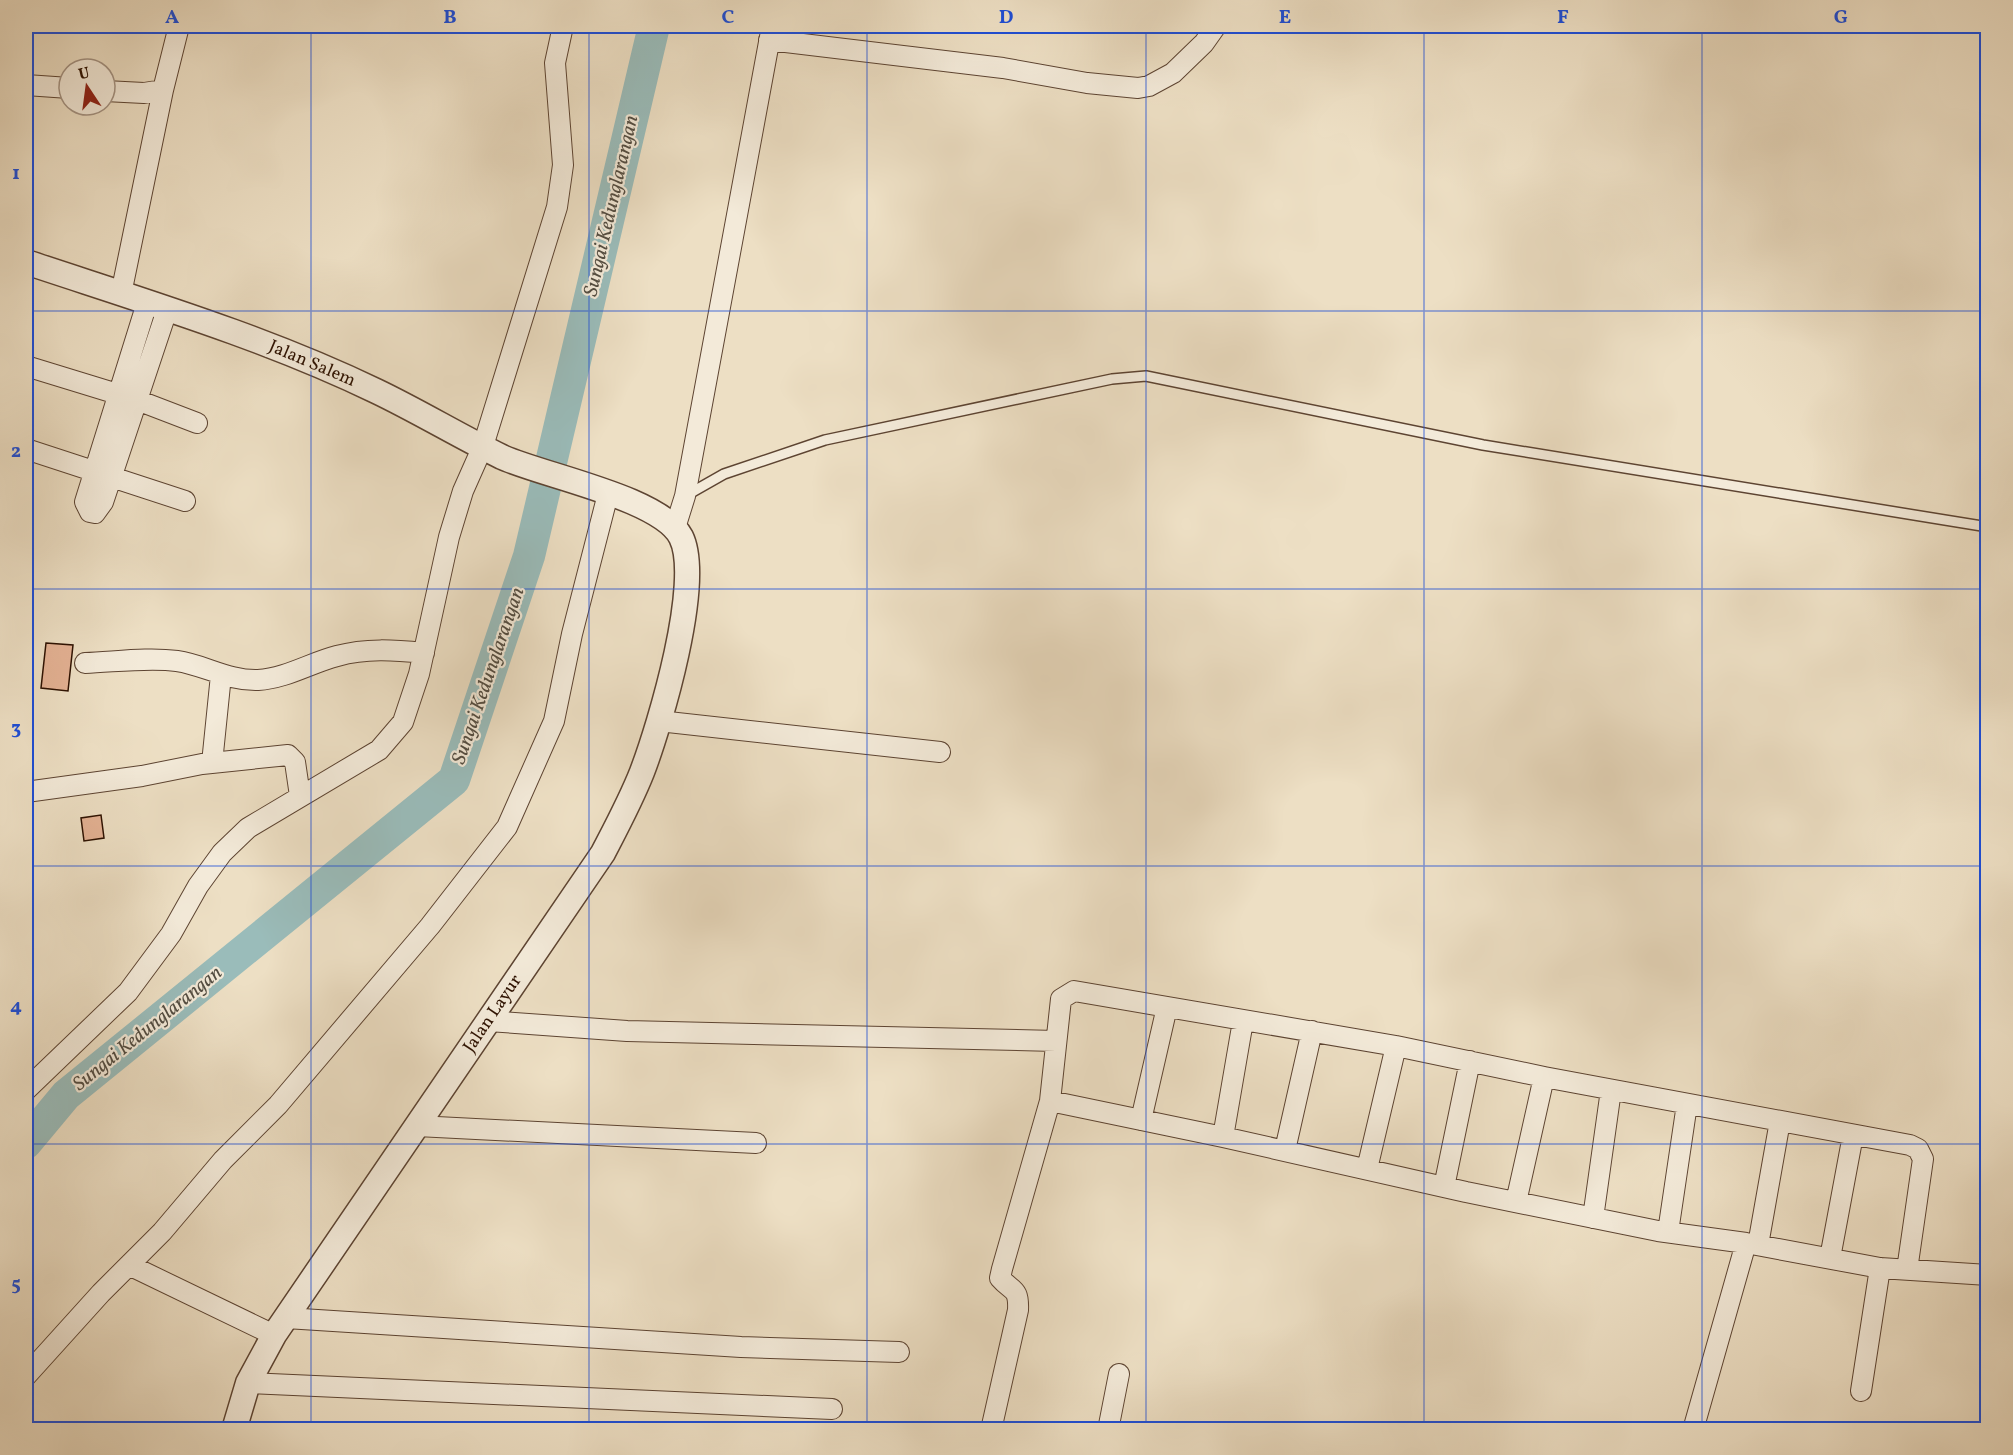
<svg xmlns="http://www.w3.org/2000/svg" width="2013" height="1455" font-family="Vollkorn,serif">
  <style>
    .lines { fill: none; stroke-linecap: round; stroke-linejoin: round }
    .river { stroke: #9abcba; stroke-width: 32 }
    .building { fill: #e4b294; stroke: #2d1101; stroke-width: 1.5 }
    .service-casing { stroke: #5d4432; stroke-width: 12 }
    .minor-casing { stroke: #5d4432; stroke-width: 22 }
    .tertiary-casing { stroke: #5d4432; stroke-width: 27 }
    .service { stroke: #f3ead9; stroke-width: 9 }
    .minor { stroke: #f3ead9; stroke-width: 20 }
    .tertiary { stroke: #f3ead9; stroke-width: 24 }
    .grid { fill: none; stroke: #1d4ed8; stroke-width: 1.5; stroke-opacity: 0.55 }
    .labels { text-anchor: middle; dominant-baseline: central; stroke-width: 4.5; stroke-linejoin: round; paint-order: stroke }
    .street-label { font-size: 18px; fill: #2d1101; stroke: #f3ead9 }
    .water-label { font-size: 20px; font-style: italic; fill: #534d42; stroke: #f3ead9 }
    .neatline { fill: none; stroke: #1d4ed8; stroke-width: 2 }
    .grid-label { font-size: 20px; text-anchor: middle; font-weight: bold; fill: #1d4ed8 }
  </style>
  <rect width="100%" height="100%" fill="#eddfc4"/>
  <filter id="stains"><feTurbulence type="fractalNoise" baseFrequency=".00333" numOctaves="4"/><feColorMatrix values="0 0 0 0 .2 0 0 0 0 .09 0 0 0 0 .02 0 0 0 .5 -.17"/></filter>
  <radialGradient id="worn" r=".72"><stop offset=".6" stop-color="#630" stop-opacity="0"/><stop offset="1" stop-color="#630" stop-opacity=".3"/></radialGradient>
  <g class="lines">
    <path class="river" d="M26 1143 66 1095 454 780 529 556 654 26"/>
  </g>
  <path class="building" d="M46 643 73 645 68 691 41 688Z
    M101 815 104 838 84 841 81 818Z"/>
  <g class="lines">
    <g class="service-casing">
      <path id="service" d="M687 495 724 474 825 440 1112 379 1146 376 1483 445 1988 527"/>
    </g>
    <g class="minor-casing">
      <path id="minor" d="M769 40 1003 68 1087 83 1138 88 1149 86 1173 73 1204 43 1216 26
        M26 85 69 88
        M105 91 144 93 163 90 179 26
        M121 294 163 90
        M147 303 85 502 90 512 95 513 103 502 167 310
        M26 366 137 400 197 423
        M26 449 185 501
        M675 528 685 496 772 26
        M85 663C114 662 148 657 177 661 205 665 228 681 258 680 287 678 310 663 337 656 366 648 394 650 424 653
        M659 721 940 752
        M212 763 221 675
        M26 792 142 776 202 764 288 755 295 762 300 796
        M488 1021 627 1031 1056 1041
        M26 1090 128 992 171 934 198 886 222 853 248 828 379 750 403 722 419 674 449 537 463 491 483 446 557 207 563 165 555 63 563 26
        M1050 1101 1061 999 1074 991 1396 1046 1544 1077 1910 1145 1918 1149 1923 1159 1907 1270
        M1141 1120 1167 1007
        M417 1126 756 1143
        M1223 1137 1243 1021
        M1285 1150 1312 1031
        M1367 1169 1396 1046
        M1444 1187 1470 1061
        M1516 1202 1544 1077
        M1593 1218 1611 1090
        M1668 1232 1687 1104
        M1758 1245 1780 1121
        M1830 1258 1853 1135
        M129 1265 274 1335
        M286 1318 741 1347 899 1352
        M26 1376 101 1293 162 1232 223 1160 278 1105 430 926 507 827 554 721 572 634 608 494
        M248 1383 832 1409
        M1861 1391 1880 1268
        M991 1430 1018 1310C1019 1287 1012 1292 1000 1278L1002 1269 1050 1101 1223 1137 1466 1192 1658 1231 1746 1243 1880 1268 1988 1275
        M1108 1430 1119 1374
        M1693 1430 1746 1243"/>
    </g>
    <g class="tertiary-casing">
      <path id="tertiary" d="M26 262C143 301 264 337 376 391 418 411 459 436 502 457 544 476 661 498 681 537 703 581 660 725 642 772 631 800 617 826 603 853L274 1335 248 1383 234 1430"/>
    </g>
    <use href="#service" class="service"/>
    <use href="#minor" class="minor"/>
    <use href="#tertiary" class="tertiary"/>
  </g>
  <path class="grid" d="M311 26V1430M589 26V1430M867 26V1430M1146 26V1430M1424 26V1430M1702 26V1430M26 311H1988M26 589H1988M26 866H1988M26 1144H1988"/>
  <g class="labels">
    <g class="street-label">
      <text transform="translate(312 364) rotate(23)">Jalan Salem</text>
      <text transform="translate(493 1014) rotate(-56)">Jalan Layur</text>
    </g>
    <g class="water-label">
      <text transform="translate(612 206) rotate(-77)">Sungai Kedunglarangan</text>
      <text transform="translate(489 676) rotate(-71)">Sungai Kedunglarangan</text>
      <text transform="translate(148 1029) rotate(-39)">Sungai Kedunglarangan</text>
    </g>
  </g>
  <rect width="2013" height="1455" fill="none" stroke="#eddfc4" stroke-width="66"/>
  <g transform="translate(87 87) rotate(347)"><circle r="28" fill="#f3ead9" stroke="#a49383" stroke-width="1.5"/>
  <path d="M0-4.5L10 22L0 15L-10 22Z" fill="#8f2418"/>
  <text y="-9" font-size="16" font-weight="bold" text-anchor="middle" fill="#2d1101">U</text>
  </g>
  <rect x="33" y="33" width="1947" height="1389" class="neatline"/>
  <g class="grid-label">
    <text x="172" y="23">A</text>
    <text x="450" y="23">B</text>
    <text x="728" y="23">C</text>
    <text x="1006" y="23">D</text>
    <text x="1285" y="23">E</text>
    <text x="1563" y="23">F</text>
    <text x="1841" y="23">G</text>
    <text x="16" y="179">1</text>
    <text x="16" y="457">2</text>
    <text x="16" y="734">3</text>
    <text x="16" y="1012">4</text>
    <text x="16" y="1290">5</text>
  </g>
  <rect width="100%" height="100%" filter="url(#stains)"/>
  <rect width="100%" height="100%" fill="url(#worn)"/>
</svg>
